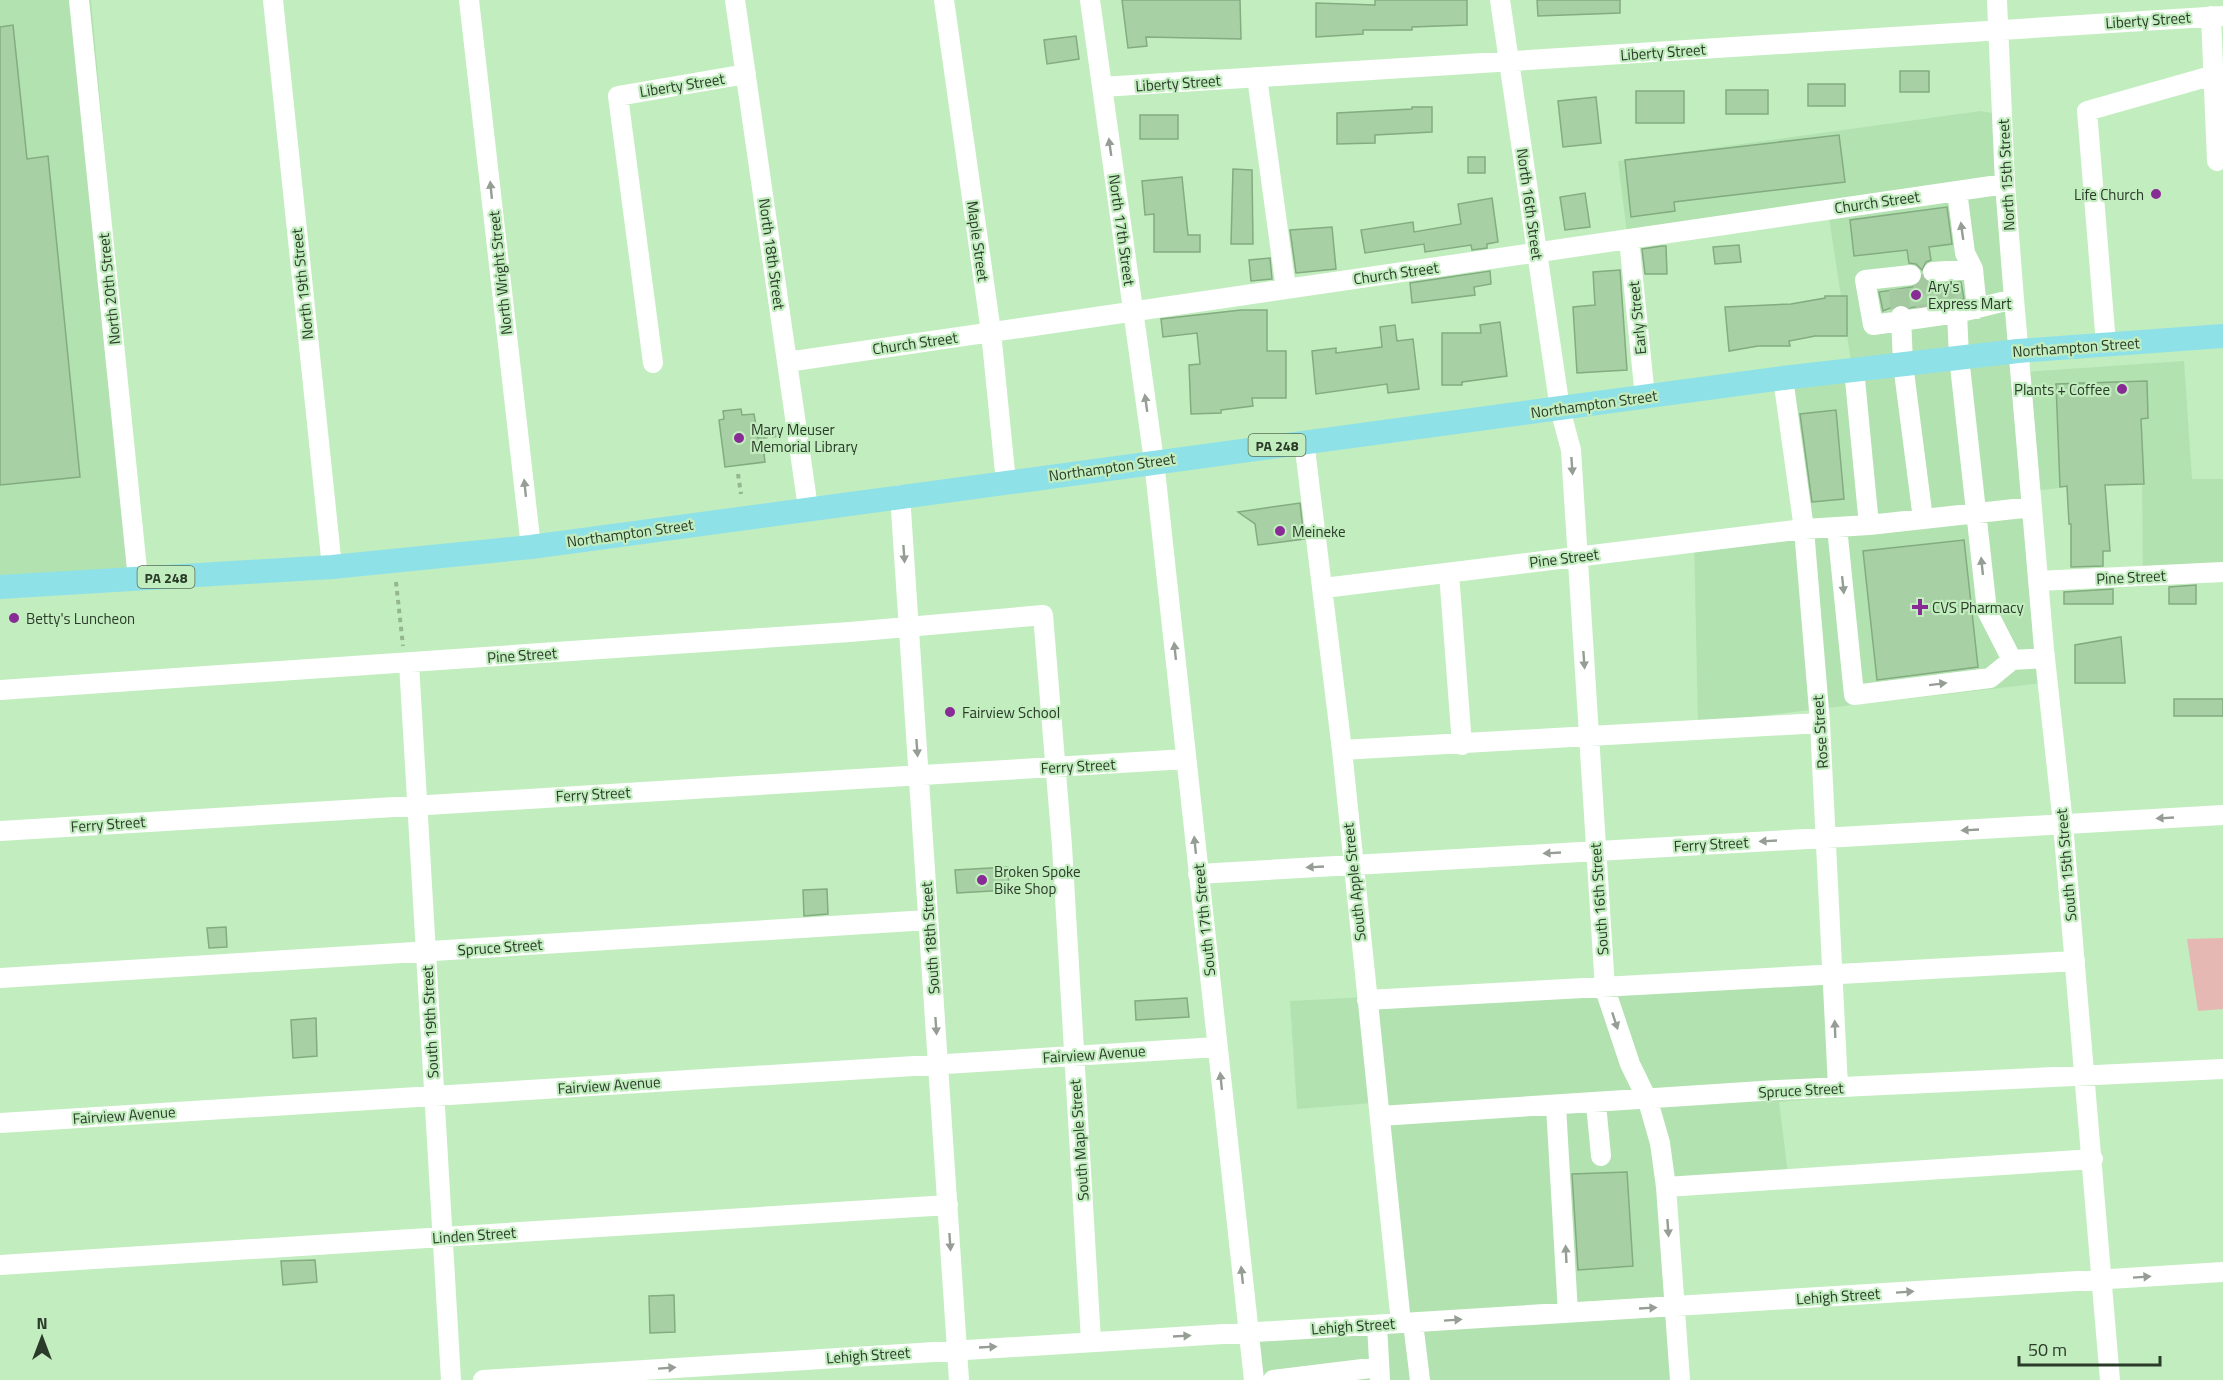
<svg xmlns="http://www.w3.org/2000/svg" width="2223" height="1380" font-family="'Titillium Web',sans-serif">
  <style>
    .built { fill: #b2e2af }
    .green { fill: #e6b8b4 }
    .building { fill: #a7d1a5; stroke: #83ac81; stroke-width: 1.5 }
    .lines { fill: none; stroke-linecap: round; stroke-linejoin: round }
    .minor-tunnel { stroke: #a4c9a1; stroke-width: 20; stroke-dasharray: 20 10; stroke-linecap: butt }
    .path { stroke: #94b691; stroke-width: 4; stroke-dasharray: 4.5 4.5; stroke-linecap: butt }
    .minor { stroke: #fff; stroke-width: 20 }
    .major { stroke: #8fe1e8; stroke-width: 24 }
    .oneway { fill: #959d94 }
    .poi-dot { fill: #892b95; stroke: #c2edbf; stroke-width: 2 }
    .labels { text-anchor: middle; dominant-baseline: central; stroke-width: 4.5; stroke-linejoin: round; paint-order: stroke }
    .shield { fill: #c2edbf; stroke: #587056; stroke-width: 1.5 }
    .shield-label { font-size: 14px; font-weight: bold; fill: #2b3b29 }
    .street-label { font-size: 15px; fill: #2b3b29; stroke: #c2edbf }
    .poi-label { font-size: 15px; fill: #2b3b29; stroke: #c2edbf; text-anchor: start }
  </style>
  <rect width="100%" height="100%" fill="#c2edbf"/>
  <path class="built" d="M0 0H91L143 573 0 585Z
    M1981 111 1998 114 2025 372 2184 361 2192 479H2223V571L2143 577 2142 478 2034 491 2051 682 1698 723 1694 539 1795 531 1778 393 1852 368 1829 218 1628 241 1618 161Z
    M1834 974 1835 1097 1779 1102 1788 1174 1660 1185 1676 1380H1251L1245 1324 1400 1318 1373 1103 1297 1109 1290 1001Z"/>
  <path class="green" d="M2223 938V1009L2198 1011 2187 939Z"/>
  <path class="building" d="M1122 0H1240L1241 39 1146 37 1147 46 1128 48Z
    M1375 0H1467V25L1412 27V30H1363V34L1316 37V3L1375 5Z
    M1537 0H1620V13L1538 16Z
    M13 25 27 159 48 156 80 477 0 485V27Z
    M1076 36 1079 59 1047 64 1044 40Z
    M1900 71H1929V92H1900Z
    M1808 84H1845V106H1808Z
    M1726 90H1768V114H1726Z
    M1636 91H1684V123H1636Z
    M1596 97 1601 143 1563 147 1558 101Z
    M1412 107H1432V132L1375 135V143L1337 144V113L1412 109Z
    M1140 115H1178V139H1140Z
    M1839 135 1845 182 1674 202 1675 211 1631 217 1625 160Z
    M1468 157H1485V173H1468Z
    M1233 169 1252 170 1253 244H1231Z
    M1182 177 1188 235H1200V252H1154V214L1145 215 1142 181Z
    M1585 193 1590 227 1565 230 1560 197Z
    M1492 198 1498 242 1487 244V248L1472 250 1471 245 1425 252 1424 244 1365 253 1361 230 1413 222 1414 232 1461 224 1458 204Z
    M1947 207 1952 244 1929 247 1931 260 1926 262 1922 270 1916 264 1909 263 1907 250 1854 256 1850 220Z
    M1332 227 1336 269 1296 273 1290 230Z
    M1739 245 1741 262 1715 264 1713 247Z
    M1662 246H1666L1667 274H1645L1642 249Z
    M1270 258 1272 279 1251 281 1249 260Z
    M1620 270 1627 370 1577 373 1573 307 1595 305 1593 272Z
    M1490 271 1491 284 1474 287 1475 295 1412 303 1410 283Z
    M1922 277 1927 282 1935 284 1961 282 1964 299 1909 308 1900 304 1883 311 1879 292 1912 287 1919 284Z
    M1825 296H1847V336H1815L1789 341 1790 346H1758L1729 351 1725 307 1791 304 1825 298Z
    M1241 310H1267V351H1286V398H1252L1253 406 1221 410V413L1191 414 1189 365 1200 364 1197 333 1163 337 1161 319Z
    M1500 322 1507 376 1462 382V385H1442V333H1481L1480 325Z
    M1395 325 1397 341 1413 339 1419 389 1388 393 1387 384 1316 394 1312 351 1336 348V353L1382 347 1380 327Z
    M2147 381 2148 418 2141 419 2144 484 2105 485 2110 551H2103V566L2071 567V524H2069L2067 486 2060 487 2056 384Z
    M741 409 742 415 754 414 758 438H762L765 462 725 467 719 420 724 419 723 411Z
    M1836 410 1844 499 1812 502 1800 414Z
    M1300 503 1304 539 1258 545 1255 524 1238 512Z
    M1964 540 1978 667 1877 680 1863 551Z
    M2196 585V604H2169V587Z
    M2113 589V604H2064V592Z
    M2121 637 2125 683H2075V645Z
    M2174 699H2223V716H2174Z
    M1008 867 1009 890 957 893 955 870Z
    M827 889 828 914 804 916 803 890Z
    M226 927 227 947 209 948 207 928Z
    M1187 998 1189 1017 1136 1020 1135 1001Z
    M316 1018 317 1056 293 1058 291 1020Z
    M1627 1172 1633 1266 1578 1270 1572 1174Z
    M315 1260 317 1282 283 1285 281 1261Z
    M674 1295 675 1332 650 1333 649 1296Z"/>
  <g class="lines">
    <path class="minor-tunnel" d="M1922 274 1926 312
      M1945 283 1948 309
      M1899 289 1901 316"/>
    <path class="path" d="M763 437 778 435
      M738 474 741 494
      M396 582 403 646"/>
    <path class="minor" d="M79 0 138 579
      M273 0 332 567
      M469 0 531 547
      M735 0 808 508
      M944 0 991 332 1006 482
      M1090 0 1154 461 1254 1380
      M1500 0 1560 409 1571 450 1605 989 1630 1064 1648 1101 1660 1143 1666 1187 1680 1380
      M1997 0 2005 184 2014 299 2044 649 2063 824 2110 1380
      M2211 16 2217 161
      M1257 77 1286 289
      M1102 87 2223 16
      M1957 191 1965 253 1973 269
      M1629 239 1645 397
      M1933 272 1973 269 1977 309
      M1911 275 1865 280 1873 325 1957 313 2014 299
      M1957 313 1959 357 1987 611 2012 660
      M1901 316 1903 364 1923 519
      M2106 344 2087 111 2214 75
      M787 362 2005 184
      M653 363 618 96 746 74
      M1854 369 1869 525 2032 507
      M1783 378 1804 529 1820 723 1838 1087
      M1304 441 1342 750 1401 1323
      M900 495 959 1380
      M1837 527 1854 695 1990 678 2012 660 2045 658
      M1449 573 1462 745
      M2038 581 2223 572
      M1324 588 1804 529 1869 525
      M409 663 451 1380
      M0 690 850 632 1043 615 1062 846 1091 1341
      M1342 750 1820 723
      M0 831 1186 759
      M1198 874 2223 815
      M0 978 928 920
      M1367 1000 2075 961
      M1596 1104 1601 1156
      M1556 1106 1568 1313
      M1380 1116 1777 1090 2223 1069
      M0 1123 1217 1047
      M1666 1187 2093 1159
      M0 1265 948 1205
      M1413 1323 1420 1380
      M1377 1325 1380 1379
      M483 1380 2223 1272
      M1273 1380 1379 1367"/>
    <path class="major" d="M0 587 332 567 531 547 1783 378 2018 351 2223 336"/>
  </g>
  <defs><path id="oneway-solid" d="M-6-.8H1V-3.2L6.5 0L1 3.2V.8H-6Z" transform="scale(1.5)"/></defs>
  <g class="oneway">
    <use href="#oneway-solid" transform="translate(1110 147) rotate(-98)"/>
    <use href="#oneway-solid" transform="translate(491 190) rotate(-96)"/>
    <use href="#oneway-solid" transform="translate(1962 231) rotate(-98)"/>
    <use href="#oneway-solid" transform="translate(1146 403) rotate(-98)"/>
    <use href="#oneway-solid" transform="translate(1572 466) rotate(86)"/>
    <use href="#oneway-solid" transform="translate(525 488) rotate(-96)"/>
    <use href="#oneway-solid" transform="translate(904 554) rotate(86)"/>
    <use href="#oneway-solid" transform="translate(1982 566) rotate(-96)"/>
    <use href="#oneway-solid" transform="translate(1843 585) rotate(84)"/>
    <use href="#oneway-solid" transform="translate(1175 651) rotate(-96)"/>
    <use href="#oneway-solid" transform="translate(1584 660) rotate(86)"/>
    <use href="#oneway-solid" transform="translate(1938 684) rotate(-7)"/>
    <use href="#oneway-solid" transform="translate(917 748) rotate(86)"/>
    <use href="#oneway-solid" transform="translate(2165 818) rotate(177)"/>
    <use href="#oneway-solid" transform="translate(1970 830) rotate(177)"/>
    <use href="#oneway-solid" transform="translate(1768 841) rotate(177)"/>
    <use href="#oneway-solid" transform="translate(1195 845) rotate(-96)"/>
    <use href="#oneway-solid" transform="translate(1552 853) rotate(177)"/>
    <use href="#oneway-solid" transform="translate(1315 867) rotate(177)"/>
    <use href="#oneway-solid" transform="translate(1615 1021) rotate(72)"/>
    <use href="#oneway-solid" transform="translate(936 1026) rotate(86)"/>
    <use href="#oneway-solid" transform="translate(1835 1029) rotate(-92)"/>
    <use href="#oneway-solid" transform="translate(1221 1081) rotate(-96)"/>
    <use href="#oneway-solid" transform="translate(1668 1228) rotate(86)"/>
    <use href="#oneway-solid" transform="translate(950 1242) rotate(86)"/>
    <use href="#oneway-solid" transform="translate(1566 1254) rotate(-93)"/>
    <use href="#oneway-solid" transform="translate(1242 1275) rotate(-96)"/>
    <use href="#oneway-solid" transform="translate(2142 1277) rotate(-4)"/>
    <use href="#oneway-solid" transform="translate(1905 1292) rotate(-4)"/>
    <use href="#oneway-solid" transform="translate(1648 1308) rotate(-3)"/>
    <use href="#oneway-solid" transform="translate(1453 1320) rotate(-4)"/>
    <use href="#oneway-solid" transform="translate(1182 1336) rotate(-3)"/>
    <use href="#oneway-solid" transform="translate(988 1347) rotate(-3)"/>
    <use href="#oneway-solid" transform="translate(667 1368) rotate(-4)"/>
  </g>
  <g class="poi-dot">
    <circle cx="2156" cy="194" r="6"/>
    <circle cx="1916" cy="295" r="6"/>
    <circle cx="2122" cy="389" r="6"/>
    <circle cx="739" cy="438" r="6"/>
    <circle cx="1280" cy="531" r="6"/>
    <path d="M1917 598h6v6h6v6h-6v6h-6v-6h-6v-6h6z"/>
    <circle cx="14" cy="618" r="6"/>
    <circle cx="950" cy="712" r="6"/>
    <circle cx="982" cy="880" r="6"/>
  </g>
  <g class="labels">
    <g class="shield">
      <rect x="1248.5" y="434" width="57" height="22" rx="4.5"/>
      <rect x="137.5" y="566" width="57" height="22" rx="4.5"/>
    </g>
    <g class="shield-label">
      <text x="1277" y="445">PA 248</text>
      <text x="166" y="577">PA 248</text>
    </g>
    <g class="street-label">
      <text transform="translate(2148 20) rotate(-4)">Liberty Street</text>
      <text transform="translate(1663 52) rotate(-4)">Liberty Street</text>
      <text transform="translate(1178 83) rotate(-4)">Liberty Street</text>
      <text transform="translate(682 85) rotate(-9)">Liberty Street</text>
      <text transform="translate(2006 175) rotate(-93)">North 15th Street</text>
      <text transform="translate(1877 202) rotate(-8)">Church Street</text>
      <text transform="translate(1530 204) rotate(82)">North 16th Street</text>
      <text transform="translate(1122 230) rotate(82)">North 17th Street</text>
      <text transform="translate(978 241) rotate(82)">Maple Street</text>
      <text transform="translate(772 254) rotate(82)">North 18th Street</text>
      <text transform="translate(500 273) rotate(-96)">North Wright Street</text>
      <text transform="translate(1396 273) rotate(-8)">Church Street</text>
      <text transform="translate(302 284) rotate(-96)">North 19th Street</text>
      <text transform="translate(109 289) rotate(-96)">North 20th Street</text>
      <text transform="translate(1637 318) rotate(-96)">Early Street</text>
      <text transform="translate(915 343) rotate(-8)">Church Street</text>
      <text transform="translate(2076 347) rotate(-4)">Northampton Street</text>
      <text transform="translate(1594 404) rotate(-8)">Northampton Street</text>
      <text transform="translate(1112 467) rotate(-8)">Northampton Street</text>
      <text transform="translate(630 533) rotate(-8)">Northampton Street</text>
      <text transform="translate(1564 558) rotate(-7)">Pine Street</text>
      <text transform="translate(2131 577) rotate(-3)">Pine Street</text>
      <text transform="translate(522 655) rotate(-4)">Pine Street</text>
      <text transform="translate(1820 732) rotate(-94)">Rose Street</text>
      <text transform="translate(1078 766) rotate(-3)">Ferry Street</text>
      <text transform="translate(593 794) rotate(-3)">Ferry Street</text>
      <text transform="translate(108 824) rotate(-4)">Ferry Street</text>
      <text transform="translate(1711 844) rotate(-3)">Ferry Street</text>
      <text transform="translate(2066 865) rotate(-95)">South 15th Street</text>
      <text transform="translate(1354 882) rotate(-96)">South Apple Street</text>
      <text transform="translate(1599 899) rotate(-94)">South 16th Street</text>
      <text transform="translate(1204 920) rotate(-96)">South 17th Street</text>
      <text transform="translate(930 938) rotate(-94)">South 18th Street</text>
      <text transform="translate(500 947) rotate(-4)">Spruce Street</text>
      <text transform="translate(430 1022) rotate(-93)">South 19th Street</text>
      <text transform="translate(1094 1054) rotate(-4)">Fairview Avenue</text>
      <text transform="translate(609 1085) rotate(-4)">Fairview Avenue</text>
      <text transform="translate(1801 1090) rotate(-3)">Spruce Street</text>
      <text transform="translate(124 1115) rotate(-4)">Fairview Avenue</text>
      <text transform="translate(1079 1140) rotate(-94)">South Maple Street</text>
      <text transform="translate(474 1235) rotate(-4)">Linden Street</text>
      <text transform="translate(1838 1296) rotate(-4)">Lehigh Street</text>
      <text transform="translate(1353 1326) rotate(-4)">Lehigh Street</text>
      <text transform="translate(868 1355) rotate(-4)">Lehigh Street</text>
    </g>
    <g class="poi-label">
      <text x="2144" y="194" text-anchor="end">Life Church</text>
      <text x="1928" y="286">Ary's<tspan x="1928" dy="17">Express Mart</tspan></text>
      <text x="2110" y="389" text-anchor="end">Plants + Coffee</text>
      <text x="751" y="429">Mary Meuser<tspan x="751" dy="17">Memorial Library</tspan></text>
      <text x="1292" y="531">Meineke</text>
      <text x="1932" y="607">CVS Pharmacy</text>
      <text x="26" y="618">Betty's Luncheon</text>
      <text x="962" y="712">Fairview School</text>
      <text x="994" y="871">Broken Spoke<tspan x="994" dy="17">Bike Shop</tspan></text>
    </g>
  </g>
  <g transform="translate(42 1338)" stroke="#c2edbf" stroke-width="4.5" paint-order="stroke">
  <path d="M0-4.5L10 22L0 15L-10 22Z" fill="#2b3b29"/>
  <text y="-9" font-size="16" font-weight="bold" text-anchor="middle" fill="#2b3b29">N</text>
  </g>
  <path d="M2019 1356v9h141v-9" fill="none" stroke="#2b3b29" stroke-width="3"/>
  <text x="2028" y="1356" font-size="18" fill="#2b3b29" stroke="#c2edbf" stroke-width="4.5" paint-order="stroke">50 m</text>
</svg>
